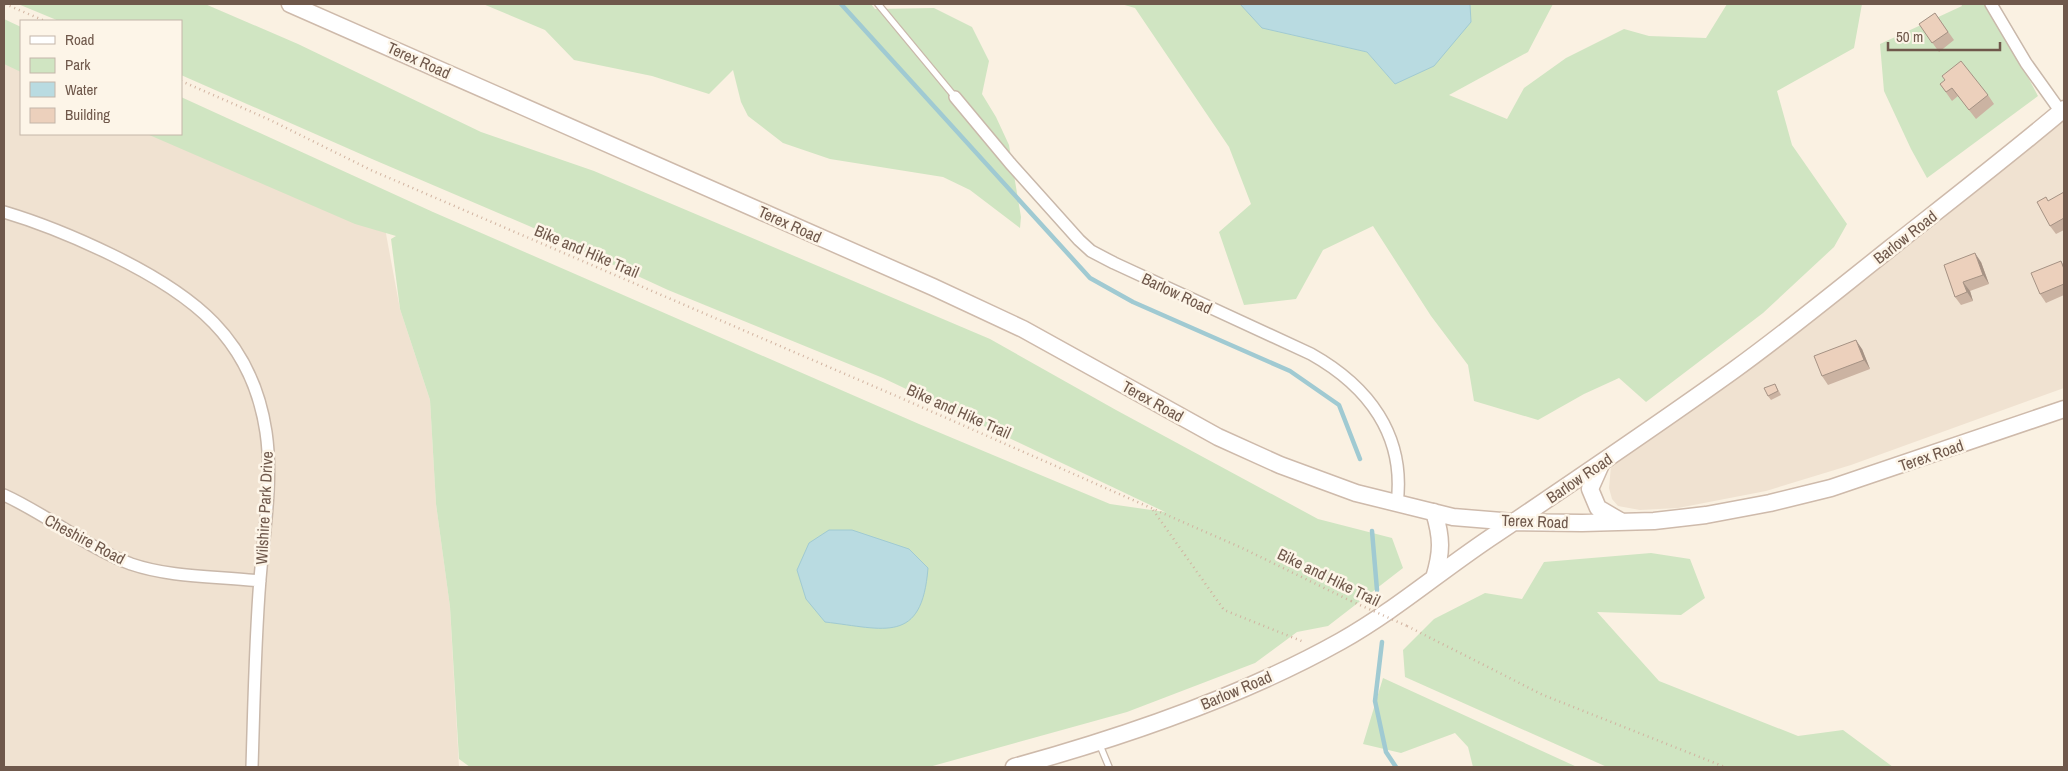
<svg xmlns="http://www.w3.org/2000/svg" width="2068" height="771" font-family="'Archivo Narrow',sans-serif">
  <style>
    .residential { fill: #f0e2d1 }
    .green { fill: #d0e5c2 }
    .water { fill: #b9dbe1; stroke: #a0cad2 }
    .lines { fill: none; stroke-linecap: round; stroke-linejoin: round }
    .stream { stroke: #a0cad2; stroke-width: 4.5 }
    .lane-casing { stroke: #c9b8aa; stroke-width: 8 }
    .street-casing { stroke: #c9b8aa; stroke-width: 14 }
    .secondary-casing { stroke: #cebaab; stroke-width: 19 }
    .path { stroke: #d1b3a0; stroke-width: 2.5; stroke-dasharray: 1 4; stroke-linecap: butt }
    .lane { stroke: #fff; stroke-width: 5.5 }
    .street { stroke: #fff; stroke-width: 11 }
    .secondary { stroke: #fff; stroke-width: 16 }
    .path-bridge { stroke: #d1b3a0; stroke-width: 2.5; stroke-dasharray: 1 4; stroke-linecap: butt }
    .wall { fill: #cbb3a2 }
    .shaded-wall { fill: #a59284 }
    .building { fill: #ecd0bc; stroke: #a59284 }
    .labels { text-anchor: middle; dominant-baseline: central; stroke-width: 5; stroke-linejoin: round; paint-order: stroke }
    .street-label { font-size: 16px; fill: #6f584b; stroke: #fdf5e8 }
  </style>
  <rect width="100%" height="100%" fill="#faf1e2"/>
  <path class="residential" d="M4 48 21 56V134H181L384 223 400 309 430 400 436 504 450 607 459 767H4Z
    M2064 121V388L1851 465 1766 491 1678 508 1640 510 1618 506 1612 499 1609 488 1611 466 1924 234Z"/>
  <path class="green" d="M18 4H205L298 44 481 132 594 171 990 339 1116 410 1318 519 1392 538 1403 568 1328 626 1297 632 1255 663 1127 712 929 767H470L459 759 450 607 436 504 430 400 400 309 391 239 396 236 355 224 147 134H181V97L433 212 919 424 1110 504 1165 512 883 378 668 290 529 226 372 159 181 75V21H59Z
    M483 4H871L875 9 934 8 972 27 989 61 982 94 996 117 1009 145 1021 217 1020 228 970 190 943 177 830 159 783 143 748 116 741 102 733 70 709 94 652 76 574 60 545 30Z
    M1121 4H1240L1263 28 1367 52 1395 84 1471 22 1470 4H1553L1528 52 1449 95 1507 119 1524 88 1566 58 1624 29 1649 36 1706 38 1727 4H1862L1854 48 1777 91 1792 145 1847 224 1834 247 1763 313 1646 402 1619 378 1584 394 1538 420 1474 401 1468 365 1431 316 1373 226 1323 250 1296 299 1244 305 1219 232 1251 204 1229 147 1135 8Z
    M1961 4H1989L2038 96 1927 178 1911 149 1884 91 1880 44 1962 6Z
    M4 19 21 27V72L4 64Z
    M1651 553 1690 559 1705 598 1681 615 1597 612 1659 681 1798 736 1843 730 1893 767H1607L1405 677 1403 650 1434 619 1485 593 1522 599 1544 562Z
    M1383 678 1577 767H1473L1468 747 1455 733 1401 753 1363 744Z"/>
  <path class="water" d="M1240 4H1470L1471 22 1434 66 1395 84 1367 52 1262 28Z
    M829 530H852L909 549 928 568C922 645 885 629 825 622L806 599 797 570 809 543Z"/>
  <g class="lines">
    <path class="stream" d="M841 4 1090 278 1133 302 1290 371 1339 405 1360 459
      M1372 531 1377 590
      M1382 642 1375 701 1386 752 1396 767"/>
    <g class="lane-casing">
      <path id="lane" d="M878 4 955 97
        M1099 743 1109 767"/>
    </g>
    <g class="street-casing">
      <path id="street" d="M1991 4 2026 63 2061 112
        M955 97 1010 163 1079 240 1091 251 1114 263 1311 354C1368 386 1406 435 1397 504
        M4 212C41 223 77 238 112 255 192 294 252 338 266 432 273 480 264 531 260 579 255 641 254 704 252 767
        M4 495C48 515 86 547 131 564 172 578 218 576 260 581"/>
    </g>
    <g class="secondary-casing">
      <path id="secondary" d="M290 4 933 287 1023 329 1218 437 1280 465 1356 493 1453 517 1514 522 1582 523 1654 521 1706 515 1770 503 1831 488 2064 409
        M1602 462 1590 489 1598 508 1622 522
        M1434 578C1442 552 1442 538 1434 512
        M1014 767C1123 737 1243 696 1341 641 1396 610 1444 568 1496 534 1576 480 1656 426 1734 370 1788 331 1840 288 1893 246 1950 201 2008 156 2064 109"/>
    </g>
    <path class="path" d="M5 4 45 21
      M181 81 268 119 373 171 894 395 1242 548 1351 601
      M1153 510 1224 610 1304 642
      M1407 626 1543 695 1725 767"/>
    <use href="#lane" class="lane"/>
    <use href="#street" class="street"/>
    <use href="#secondary" class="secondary"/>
    <path class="path-bridge" d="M1351 601 1407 626"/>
  </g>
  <path class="wall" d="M1935 13 1954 40 1939 52 1919 24Z
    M1940 84 1988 95 1994 104 1976 119 1958 96 1952 101Z
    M2064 192V230L2056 234 2050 226Z
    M2061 261 2064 266V295L2046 303 2040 294Z
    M1981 262 1989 284 1970 291 1973 301 1961 305 1955 297 1944 265Z
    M1862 349 1870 369 1828 385 1822 376Z
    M1775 384 1781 395 1771 400 1768 396Z"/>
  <path class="shaded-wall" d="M1975 253 1981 262 1989 284 1983 275Z
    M1963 282 1970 291 1973 301 1967 292Z
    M1856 340 1862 349 1870 369 1864 360Z"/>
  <path class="building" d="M1935 13 1948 32 1932 43 1919 24Z
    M1961 61 1988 95 1969 110 1952 88 1946 92 1940 84 1945 80 1942 76Z
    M2064 192V218L2050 226 2037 202 2046 197 2048 201Z
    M1975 253 1983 275 1963 282 1967 292 1955 297 1944 265Z
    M2061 261 2064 269V284L2040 294 2031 273Z
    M1856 340 1864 360 1822 376 1814 356Z
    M1775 384 1778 391 1768 396 1764 388Z"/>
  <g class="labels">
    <g class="street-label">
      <text transform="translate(419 60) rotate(24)">Terex Road</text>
      <text transform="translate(790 224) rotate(24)">Terex Road</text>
      <text transform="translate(1905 237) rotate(-38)">Barlow Road</text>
      <text transform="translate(587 251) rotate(23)">Bike and Hike Trail</text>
      <text transform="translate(1177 293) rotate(25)">Barlow Road</text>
      <text transform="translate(1153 401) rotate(29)">Terex Road</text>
      <text transform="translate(959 411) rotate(24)">Bike and Hike Trail</text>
      <text transform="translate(1931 455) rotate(-19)">Terex Road</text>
      <text transform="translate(1579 478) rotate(-34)">Barlow Road</text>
      <text transform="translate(264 508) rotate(-87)">Wilshire Park Drive</text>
      <text transform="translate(1535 521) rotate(2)">Terex Road</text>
      <text transform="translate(85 539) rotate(28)">Cheshire Road</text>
      <text transform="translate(1329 577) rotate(26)">Bike and Hike Trail</text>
      <text transform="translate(1236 690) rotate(-23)">Barlow Road</text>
    </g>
  </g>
  <rect width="2068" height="771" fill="none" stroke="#6f584b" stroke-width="10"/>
  <rect x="20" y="20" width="162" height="115" fill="#fdf5e8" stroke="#c4b6a9"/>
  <rect x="30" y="36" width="25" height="8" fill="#ffffff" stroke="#c4b6a9"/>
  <text x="65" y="45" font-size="15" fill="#6f584b">Road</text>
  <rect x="30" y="58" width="25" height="15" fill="#d0e5c2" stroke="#c4b6a9"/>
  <text x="65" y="70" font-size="15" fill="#6f584b">Park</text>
  <rect x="30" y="82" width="25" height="15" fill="#b9dbe1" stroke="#c4b6a9"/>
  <text x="65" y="95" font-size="15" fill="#6f584b">Water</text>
  <rect x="30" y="108" width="25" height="15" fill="#ecd0bc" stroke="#c4b6a9"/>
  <text x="65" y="120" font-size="15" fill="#6f584b">Building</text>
  <path d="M1888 42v8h112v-8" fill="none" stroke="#6f584b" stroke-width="2.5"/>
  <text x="1896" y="42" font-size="15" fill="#6f584b" stroke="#fdf5e8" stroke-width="4" paint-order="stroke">50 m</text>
</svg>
